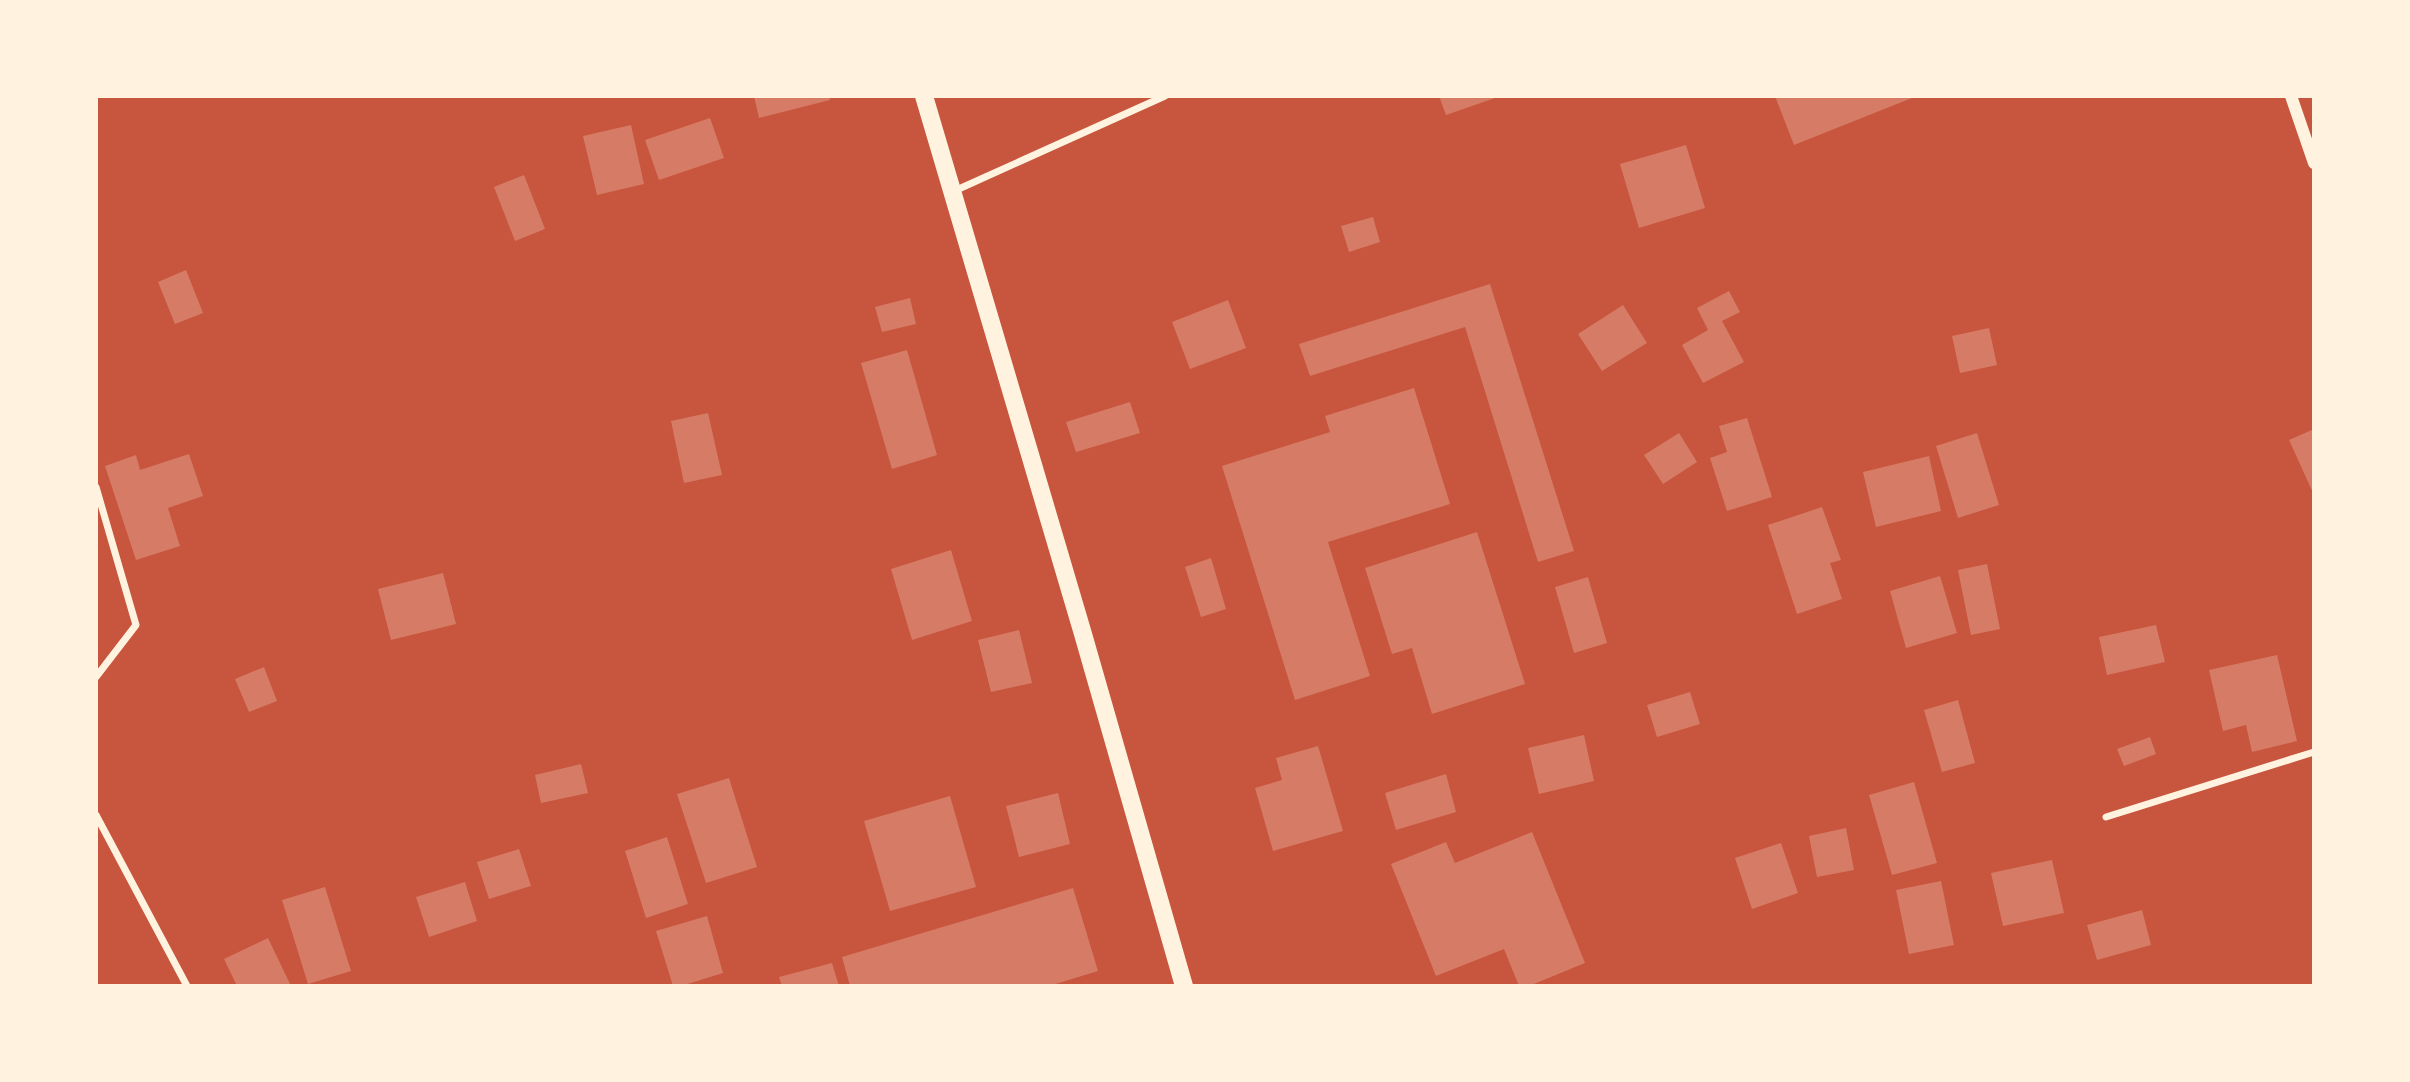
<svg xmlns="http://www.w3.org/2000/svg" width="2410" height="1082" font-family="'Nunito Sans',sans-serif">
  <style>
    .building { fill: #d67c66 }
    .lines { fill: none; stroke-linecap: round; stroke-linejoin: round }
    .minor { stroke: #fff3e0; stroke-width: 7 }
    .tertiary { stroke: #fff3e0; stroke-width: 12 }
    .primary { stroke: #fff3e0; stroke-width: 18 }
  </style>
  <rect width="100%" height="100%" fill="#c8553d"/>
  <path class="building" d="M754 96H829L830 100 759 118Z
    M1439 96H1498V97L1446 115Z
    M1775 96H1917L1794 145Z
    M710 118 724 158 659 180 645 140Z
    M631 125 644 184 597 195 583 136Z
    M1686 145 1705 208 1639 228 1620 164Z
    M524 175 545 229 515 241 494 187Z
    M1373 217 1380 242 1349 252 1341 226Z
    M186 270 203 313 175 324 158 282Z
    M1490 284 1574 551 1538 562 1465 327 1310 376 1299 344Z
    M1729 291 1740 312 1722 321 1744 362 1703 383 1682 345 1708 330 1697 308Z
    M910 298 916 324 882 332 875 307Z
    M1228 300 1246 348 1190 369 1172 322Z
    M1623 305 1647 343 1602 371 1578 334Z
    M1989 328 1997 365 1960 373 1952 336Z
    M907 350 937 455 892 469 861 363Z
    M1414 388 1450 504 1328 542 1370 676 1295 700 1222 466 1330 432 1325 416Z
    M1130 402 1140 433 1076 452 1066 422Z
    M708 413 722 475 684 483 671 421Z
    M1747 418 1772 497 1727 511 1710 458 1727 452 1719 426Z
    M2314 429V495L2289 440Z
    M1679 433 1697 462 1663 484 1644 455Z
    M1977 433 1999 505 1958 518 1936 446Z
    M189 454 203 496 168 508 180 546 136 560 105 466 136 455 140 470Z
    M1929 456 1941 511 1876 527 1863 472Z
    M1822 507 1841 560 1830 563 1842 599 1797 614 1768 525Z
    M1477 532 1525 684 1432 714 1412 648 1392 654 1365 568Z
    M951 550 972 621 912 640 891 569Z
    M1211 558 1226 609 1201 617 1185 567Z
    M1987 564 2000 629 1971 635 1958 570Z
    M443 573 456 624 391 640 378 589Z
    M1940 576 1957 633 1906 648 1890 591Z
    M1588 577 1607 643 1574 653 1555 587Z
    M2156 625 2165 662 2107 675 2099 637Z
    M1019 630 1032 683 991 692 978 640Z
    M2277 655 2297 741 2252 752 2246 725 2223 731 2209 670Z
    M264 667 277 701 249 712 235 679Z
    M1690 692 1700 724 1657 737 1647 705Z
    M1958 700 1975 763 1942 772 1924 710Z
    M1584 735 1594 781 1539 794 1528 748Z
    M2150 737 2156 754 2124 766 2117 749Z
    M1318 746 1343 831 1273 851 1255 788 1282 780 1276 758Z
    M581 764 588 793 541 803 535 775Z
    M1446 774 1456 812 1396 830 1385 793Z
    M729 778 757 867 706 883 677 794Z
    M1914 782 1937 863 1892 875 1869 795Z
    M1058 793 1070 844 1019 857 1006 806Z
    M950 796 976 887 890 911 864 821Z
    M1846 828 1854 870 1817 877 1809 836Z
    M1532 832 1585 963 1529 986H1519L1504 949 1436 976 1391 864 1446 842 1455 863Z
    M667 837 688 904 646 918 625 851Z
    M1781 843 1798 893 1752 909 1735 858Z
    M519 849 531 886 489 899 477 862Z
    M2052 860 2064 913 2003 926 1991 873Z
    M1941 881 1954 945 1909 954 1896 890Z
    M465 882 477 921 429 937 416 897Z
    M325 887 351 971 308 984 282 900Z
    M1073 888 1098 971 1049 986H850L842 957Z
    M2142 910 2151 945 2097 960 2087 925Z
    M707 916 723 973 681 986H673L656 931Z
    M268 938 291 986H237L224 959Z
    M832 963 839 986H782L779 977Z"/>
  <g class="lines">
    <path class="minor" d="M952 192 1165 96
      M96 487 136 625 96 677
      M96 815 187 986
      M2106 817 2314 752"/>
    <path class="tertiary" d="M2291 96 2314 163"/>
    <path class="primary" d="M924 96 1083 634 1184 986"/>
  </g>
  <rect width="2410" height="1082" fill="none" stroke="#fff3e0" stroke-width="196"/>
</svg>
